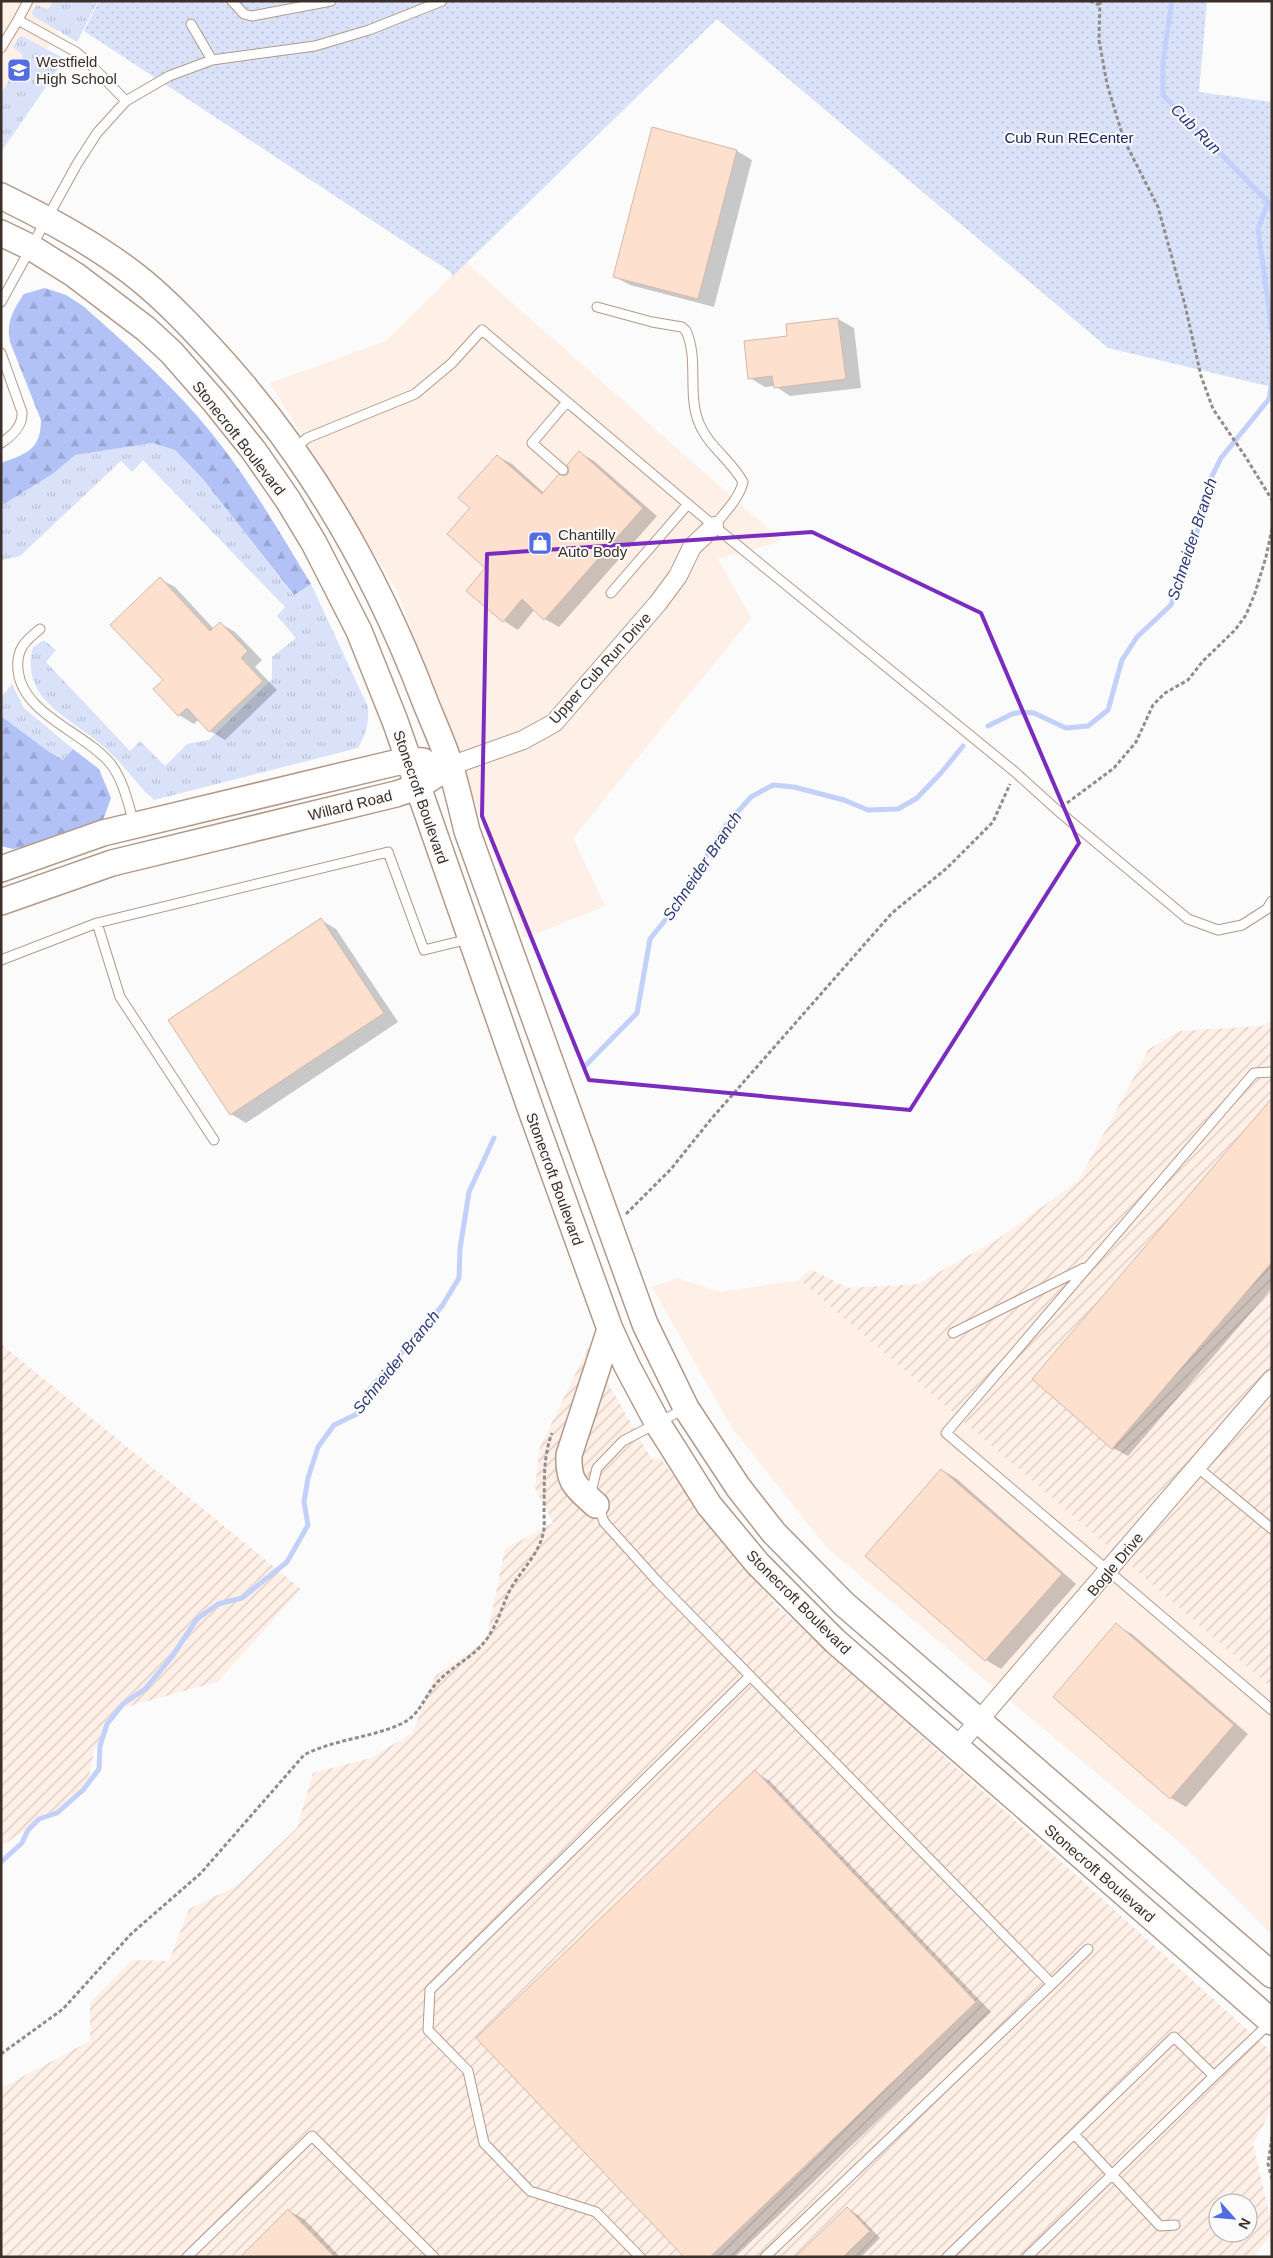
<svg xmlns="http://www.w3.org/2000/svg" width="1273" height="2258" font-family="Arial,sans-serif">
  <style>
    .built { fill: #feefe7 }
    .industrial { fill: url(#industrial-furrows); fill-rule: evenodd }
    .grass { fill: url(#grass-tufts) }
    .forest { fill: url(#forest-firs) }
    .park { fill: url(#park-dots) }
    .shadow { fill: #0003 }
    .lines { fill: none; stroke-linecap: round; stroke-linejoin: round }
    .stream { stroke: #c2d0fa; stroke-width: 5 }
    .building { fill: #fee0cf; stroke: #d5b8a8 }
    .service-casing { stroke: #b49989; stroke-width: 11 }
    .minor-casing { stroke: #b49989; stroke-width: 20 }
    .secondary-casing { stroke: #b49989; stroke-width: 28 }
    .path { stroke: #938d8a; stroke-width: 3; stroke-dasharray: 4 2.5; stroke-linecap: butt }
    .service { stroke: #fff; stroke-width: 9 }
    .minor { stroke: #fff; stroke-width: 18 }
    .secondary { stroke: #fff; stroke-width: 25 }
    .marked { fill: none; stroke: #7b2cbf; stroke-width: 4; stroke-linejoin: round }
    .labels { text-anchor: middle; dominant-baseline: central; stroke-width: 4; stroke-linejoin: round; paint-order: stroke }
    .poi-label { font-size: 15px; fill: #3a2f29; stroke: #fbfbfb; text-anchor: start }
    .park-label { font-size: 15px; fill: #1a2460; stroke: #fbfbfb }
    .street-label { font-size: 15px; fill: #3a2f29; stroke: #fbfbfb }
    .water-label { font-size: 16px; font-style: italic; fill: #2c3a78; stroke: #fbfbfb }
  </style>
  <defs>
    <pattern id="industrial-furrows" width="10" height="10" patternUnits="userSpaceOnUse" patternTransform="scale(1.25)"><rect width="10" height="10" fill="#feefe7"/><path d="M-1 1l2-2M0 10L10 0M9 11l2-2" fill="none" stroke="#dacdc6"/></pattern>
    <pattern id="grass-tufts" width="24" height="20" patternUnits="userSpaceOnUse" patternTransform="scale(1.25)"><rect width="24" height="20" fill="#dae2fa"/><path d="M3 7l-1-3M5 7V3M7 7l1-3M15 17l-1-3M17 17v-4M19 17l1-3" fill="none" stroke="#bcc2d6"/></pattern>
    <pattern id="forest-firs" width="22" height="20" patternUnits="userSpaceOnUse" patternTransform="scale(1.25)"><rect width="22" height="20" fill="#b2c2f7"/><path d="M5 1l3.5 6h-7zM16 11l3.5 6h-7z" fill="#9aa7d4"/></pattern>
    <pattern id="park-dots" width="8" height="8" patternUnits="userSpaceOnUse" patternTransform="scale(1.25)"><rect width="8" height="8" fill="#dae2fa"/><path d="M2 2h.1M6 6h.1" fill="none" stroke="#bcc2d6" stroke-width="1.8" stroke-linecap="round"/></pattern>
  </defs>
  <rect width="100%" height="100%" fill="#fbfbfb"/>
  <path class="built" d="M1 1H72L1 138Z
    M466 262 782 541 718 559 751 618 573 838 605 906 525 938 397 591 270 383 386 341Z
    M677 1278 720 1292 800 1280 1272 1688V1935L1185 1847 827 1548 732 1428 652 1287Z"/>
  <path class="industrial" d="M1272 1020V1688L800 1280 810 1269 848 1288 918 1284 998 1239 1079 1180 1149 1049 1180 1031 1262 1026Z
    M1 1344 301 1589 217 1682 119 1709 94 1751 86 1791 1 1846Z
    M588 1348 652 1460 660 1458 776 1605 1272 2052V2109L1253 2144 1272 2224V2233L1254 2257H1V2088L90 2041V2003L132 1960 169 1961 189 1909 236 1886 297 1828 313 1773 371 1758 413 1732 435 1676 486 1641 505 1549 553 1523 535 1488 540 1447ZM1218 2203H1248V2233H1218Z"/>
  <path class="grass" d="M53 1H98L77 42 33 16 32 11 37 5 48 9Z
    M22 36 65 59 1 152V94L23 55 13 47 18 38Z
    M153 443 175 450 202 478 293 595 311 584 368 707C369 724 366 734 358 748L154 800C135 783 122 762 103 746 72 718 19 700 33 647L44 640 56 650 46 662 130 751 140 741 165 766 187 744 209 740 272 679V657L296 638 277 616 285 607 143 460 132 472 121 461 20 556 1 560V506L54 473 75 455Z
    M12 684 24 708 73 749 63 760 48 751 1 716V697Z"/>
  <path class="forest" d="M45 288 66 295 83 306C128 346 175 387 213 435 250 481 280 533 311 584L294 595 202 478 175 450 153 443 75 455 54 473 1 506V463C26 454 41 450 41 420L10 342C6 322 13 310 24 294Z
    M1 716 48 751 63 760 73 749 99 769 111 798 103 820 93 825 25 847 13 849 1 846Z"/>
  <path class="park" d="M99 1H1207L1199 92 1272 102V387L1108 348 717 19 452 277V273L84 31Z"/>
  <path class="shadow" d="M653 129 737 151 752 160 714 307 630 285 615 277Z
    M838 319 854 328 861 388 790 396 775 386 765 387 750 378 788 337 787 325Z
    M579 452 594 461 657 516 559 627 545 619 535 609 518 630 504 621 467 591 487 568 472 508 497 456 512 464 544 493 569 474Z
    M160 579 175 587 214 629 220 623 235 632 262 660 255 667 277 690 225 740 210 731 199 719 194 724 179 715 164 680Z
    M321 920 336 929 398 1022 246 1123 231 1114Z
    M1272 1100V1288L1128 1456 1113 1448Z
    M942 1470 957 1479 1076 1584 1001 1669 986 1660 867 1556Z
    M1116 1625 1132 1634 1248 1734 1186 1807 1171 1798 1054 1697Z
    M755 1772 770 1781 991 2012 735 2257H686Z
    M847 2208 858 2215 880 2238 861 2257H797Z
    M289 2211 304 2219 340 2257H242Z"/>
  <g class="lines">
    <path class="stream" d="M1172 1 1163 62V95L1268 202 1272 211
      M1268 202 1258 229 1272 331
      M988 726 1012 714 1022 712 1034 713 1066 728 1088 726 1108 710 1122 660 1137 637 1171 605 1203 515 1209 482 1221 458 1269 399 1272 383
      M585 1066 637 1013 650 939 666 919 726 825 751 797 773 785 794 787 844 800 868 810 898 809 917 798 941 773 963 746
      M1 1862 22 1843 28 1830 39 1819 57 1813 83 1790 99 1769 100 1746 107 1724 123 1704 145 1689 171 1658 197 1619 218 1604 242 1598 287 1562 308 1525 304 1502 308 1478 318 1447 334 1425 357 1414 370 1389 442 1306 459 1278 460 1249 469 1192 494 1138"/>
  </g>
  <path class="building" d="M652 127 737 150 698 299 613 277Z
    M838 318 846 379 774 388 772 376 748 379 744 341 787 336 786 324Z
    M579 451 643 508 544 620 522 599 503 622 466 591 485 568 447 534 470 508 458 498 497 455 542 494 559 474 565 476 568 474 569 468 567 465Z
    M160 577 210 631 220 622 248 651 241 658 263 681 209 732 187 708 178 716 153 689 163 680 110 625Z
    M321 918 384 1013 230 1115 168 1020Z
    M1272 1098V1262L1112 1449 1032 1379Z
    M941 1469 1062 1574 985 1661 865 1556Z
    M1116 1623 1234 1725 1170 1799 1053 1697Z
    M755 1770 976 2002 710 2257H684L476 2038Z
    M847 2207 870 2231 843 2257H795Z
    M288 2209 335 2257H240Z"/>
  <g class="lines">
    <g class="service-casing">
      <path id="service" d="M232 1 244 14 252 16 331 1
        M18 20 28 1
        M191 24 212 60
        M1 48 18 20 76 52 90 64 126 101
        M1 302 77 164 97 133 126 101 169 76 212 60 315 46 369 30 442 1
        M597 307 652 322 682 327 686 331C699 359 687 394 699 423 708 446 731 460 743 482 739 499 725 512 714 526
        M1 353 22 412C23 425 12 436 1 443
        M294 449 307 438 415 394 452 363 482 330 714 526 1015 772 1057 810 1188 919 1218 930 1242 925 1267 909 1272 901
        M563 470 532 443 566 403
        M611 593 688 504
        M40 629C25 641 16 649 18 670 22 714 84 732 110 763 123 779 128 803 134 823
        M97 923 120 997 214 1140
        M1 960 97 923 388 852 424 950 469 939
        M1272 1072 1254 1073 946 1433 1272 1710
        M953 1333 1084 1268
        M686 1408 623 1441 597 1468 592 1488 604 1522 658 1582 1052 1984 765 2257
        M1197 1467 1272 1529
        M1052 1984 1088 1949
        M1074 2134 1160 2226 1175 2225
        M187 2257 312 2136 434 2257
        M640 2257 596 2212 530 2191 484 2143 468 2071 428 2030 430 1990 750 1676
        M947 2257 1174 2037 1214 2076 1271 2022
        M1027 2257 1214 2076"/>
    </g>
    <g class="minor-casing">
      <path id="minor" d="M450 766 523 740 554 723 658 603 678 576 692 547 714 526
        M956 1747 1272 1379"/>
    </g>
    <g class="secondary-casing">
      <path id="secondary" d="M1 196C50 220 99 246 141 280 169 303 193 329 217 355 308 455 376 573 424 699 433 722 444 745 451 768 457 789 462 810 467 831L645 1324 686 1408 738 1487 774 1533 844 1604 1272 1975
        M1 233 32 248 75 275 146 329 171 352 214 401 254 451 288 500 314 543 359 631 395 721 533 1116 610 1329 627 1366 658 1424 709 1505 758 1564 835 1641 1272 2022
        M1 869 103 833 407 760 423 761
        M1 902 112 863 396 794 417 787 450 766
        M596 1505C576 1487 568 1483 569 1455L610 1329"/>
    </g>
    <path class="path" d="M1090 1 1099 5
      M1100 1 1099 40 1107 84 1124 140 1158 207 1185 305 1201 376 1213 409 1245 456 1272 500
      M1067 803 1114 768 1136 742 1153 705 1165 693 1188 680 1203 661 1235 630 1246 615 1255 593 1266 557 1272 529
      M626 1214 671 1169 712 1118 892 913 947 868 993 822 1010 784
      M1 2054 63 2009 131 1934 201 1873 304 1755C335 1739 370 1738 401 1724 420 1715 423 1699 435 1685 448 1669 468 1660 481 1646 496 1630 500 1611 509 1592 519 1572 538 1556 543 1534 545 1527 544 1519 544 1511 545 1484 542 1460 552 1433
      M1272 2137 1268 2164 1272 2179
      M1272 2257V2256"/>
    <use href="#service" class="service"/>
    <use href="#minor" class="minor"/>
    <use href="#secondary" class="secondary"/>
  </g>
  <path class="marked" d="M812 532 981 613 1079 843 910 1110 589 1080 482 816 487 554Z"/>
  <defs>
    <g id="school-square" transform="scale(1.25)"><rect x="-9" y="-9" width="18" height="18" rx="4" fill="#546ce2" stroke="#fbfbfb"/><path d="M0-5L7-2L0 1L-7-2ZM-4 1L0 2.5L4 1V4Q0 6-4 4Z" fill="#fff"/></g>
    <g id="shop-square" transform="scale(1.25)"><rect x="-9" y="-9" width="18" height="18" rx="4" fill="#546ce2" stroke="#fbfbfb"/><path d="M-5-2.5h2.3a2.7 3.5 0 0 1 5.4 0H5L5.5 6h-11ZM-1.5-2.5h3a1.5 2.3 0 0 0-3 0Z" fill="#fff"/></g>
  </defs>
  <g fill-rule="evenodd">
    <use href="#school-square" x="19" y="70"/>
    <use href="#shop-square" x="540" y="543"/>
  </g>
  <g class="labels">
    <g class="poi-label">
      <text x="36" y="61">Westfield<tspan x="36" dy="17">High School</tspan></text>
      <text x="558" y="534">Chantilly<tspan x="558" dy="17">Auto Body</tspan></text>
    </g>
    <g class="park-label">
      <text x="1069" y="137">Cub Run RECenter</text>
    </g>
    <g class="street-label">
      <text transform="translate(239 438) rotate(52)">Stonecroft Boulevard</text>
      <text transform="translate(600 668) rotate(-48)">Upper Cub Run Drive</text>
      <text transform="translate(421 797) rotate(71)">Stonecroft Boulevard</text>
      <text transform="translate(350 805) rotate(-14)">Willard Road</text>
      <text transform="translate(555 1179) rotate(70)">Stonecroft Boulevard</text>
      <text transform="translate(1115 1564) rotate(-50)">Bogle Drive</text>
      <text transform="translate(799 1602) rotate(45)">Stonecroft Boulevard</text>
      <text transform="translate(1100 1873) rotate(41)">Stonecroft Boulevard</text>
    </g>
    <g class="water-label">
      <text transform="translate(1196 129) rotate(45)">Cub Run</text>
      <text transform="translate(1192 539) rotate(-72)">Schneider Branch</text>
      <text transform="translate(702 866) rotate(-56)">Schneider Branch</text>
      <text transform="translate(396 1362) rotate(-51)">Schneider Branch</text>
    </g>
  </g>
  <rect width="1273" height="2258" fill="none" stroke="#3a2f29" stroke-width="5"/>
  <g transform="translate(1233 2218) rotate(117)"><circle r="24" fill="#fbfbfb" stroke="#aea9a7"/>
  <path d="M0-4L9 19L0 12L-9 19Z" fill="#546ce2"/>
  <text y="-8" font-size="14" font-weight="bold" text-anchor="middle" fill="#3a2f29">N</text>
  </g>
</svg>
